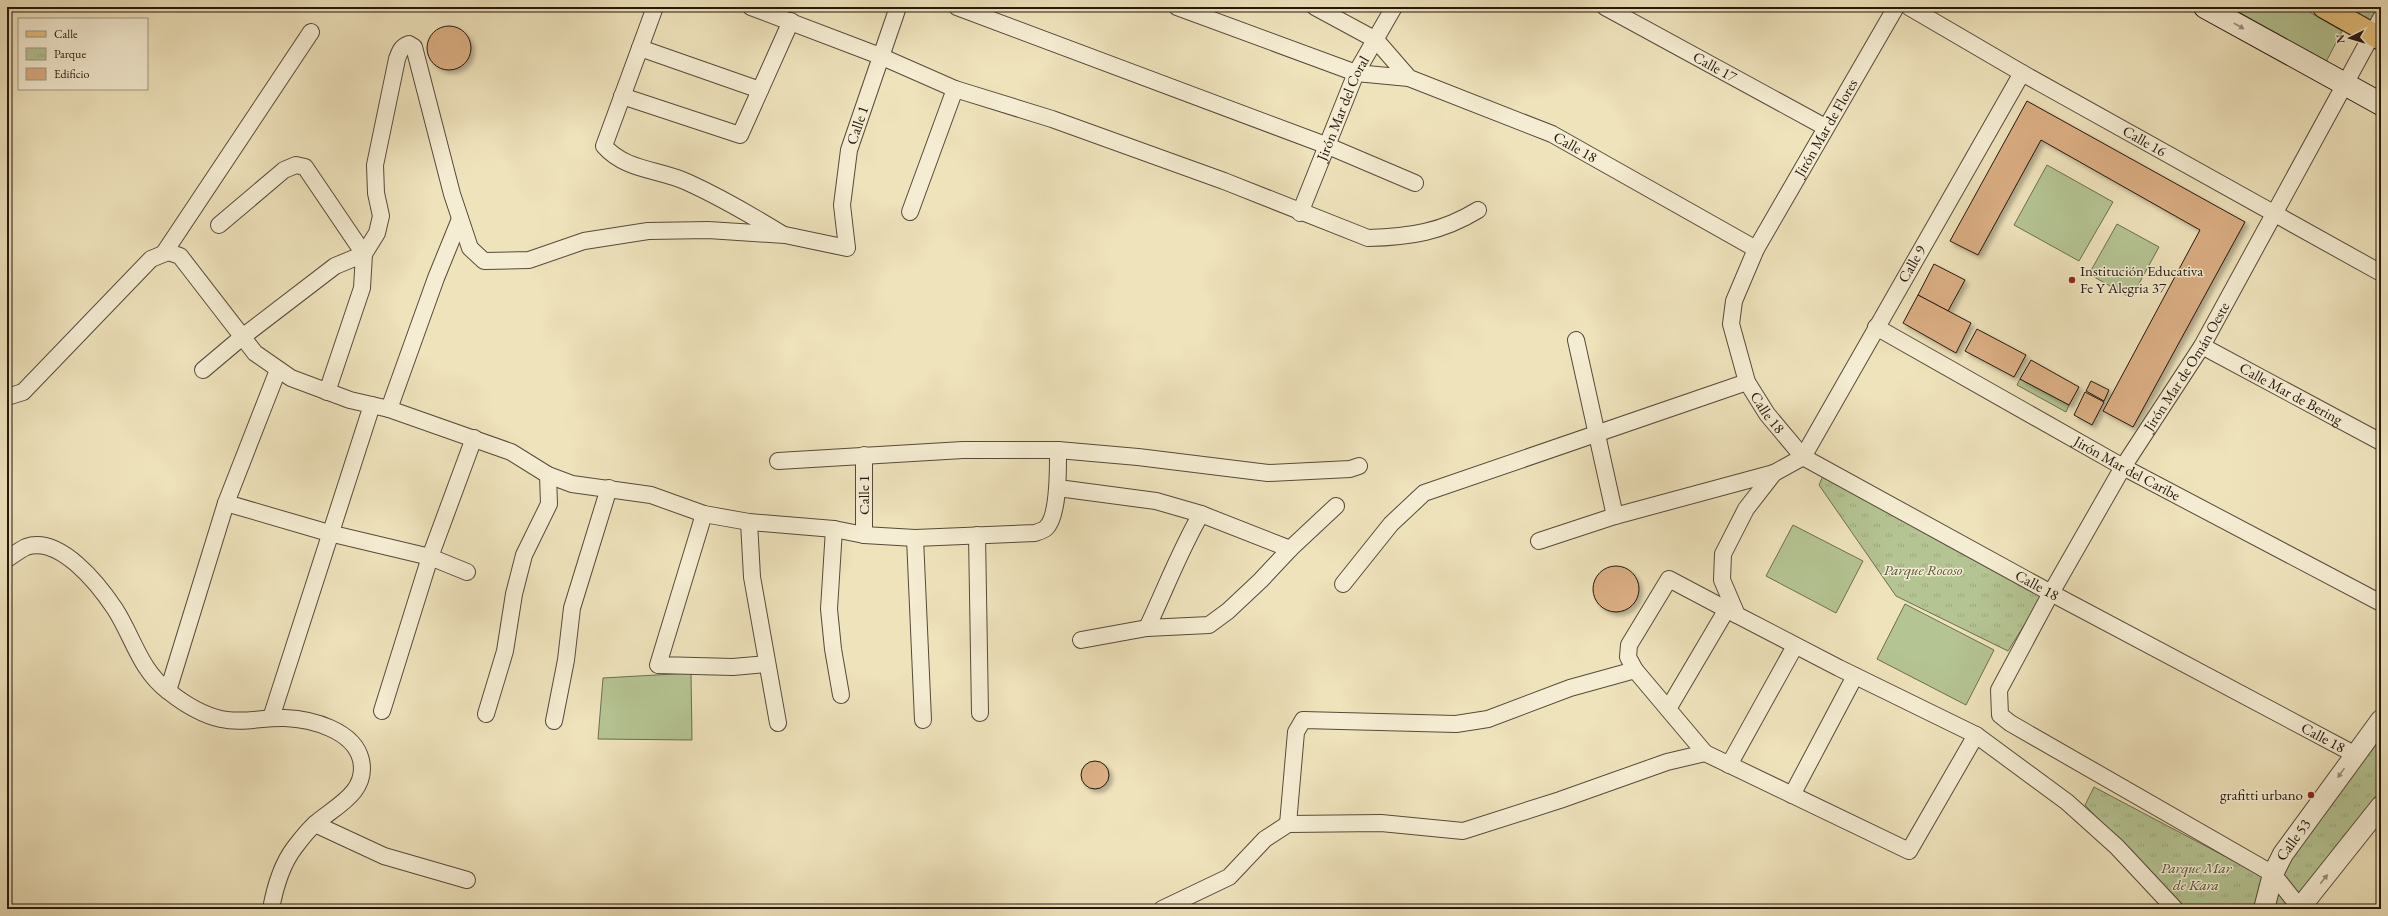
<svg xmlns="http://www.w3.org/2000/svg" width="2388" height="916" viewBox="0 0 2388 916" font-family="'EB Garamond',serif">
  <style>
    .grass { fill: #b5c493; stroke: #6c6e51 }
    .park { fill: url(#park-tufts); stroke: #6c6e51 }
    .building { fill: #dbae83; stroke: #24170f; filter: url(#shadow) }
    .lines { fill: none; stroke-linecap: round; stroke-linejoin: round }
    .minor-casing { stroke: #574a3a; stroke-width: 18 }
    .tertiary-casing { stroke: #574a3a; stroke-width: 22 }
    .secondary-casing { stroke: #24170f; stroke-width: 24 }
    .primary-casing { stroke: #24170f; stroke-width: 24 }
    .minor { stroke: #f5edd3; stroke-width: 16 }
    .tertiary { stroke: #f5edd3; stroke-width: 20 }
    .secondary { stroke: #f5edd3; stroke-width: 22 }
    .primary { stroke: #e8c27e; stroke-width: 22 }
    .oneway { fill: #978d7b }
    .poi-dot { fill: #8f2418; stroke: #f5edd3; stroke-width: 1.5 }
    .labels { text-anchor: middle; stroke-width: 3; stroke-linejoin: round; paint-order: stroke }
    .street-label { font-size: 15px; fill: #24170f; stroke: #f5edd3 }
    .poi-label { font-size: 15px; fill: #24170f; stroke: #f5edd3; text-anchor: start }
    .park-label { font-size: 15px; font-style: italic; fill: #57543d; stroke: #f5edd3 }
  </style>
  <defs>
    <pattern id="park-tufts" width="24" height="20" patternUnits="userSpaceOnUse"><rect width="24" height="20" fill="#b5c493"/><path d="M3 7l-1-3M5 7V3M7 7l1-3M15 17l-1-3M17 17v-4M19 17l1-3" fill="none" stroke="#9ca87e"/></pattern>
    <filter id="shadow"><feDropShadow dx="3.5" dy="3.5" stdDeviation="2" flood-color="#0004"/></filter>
  </defs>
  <rect width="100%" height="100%" fill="#efe3bc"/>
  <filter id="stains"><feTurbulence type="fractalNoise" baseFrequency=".005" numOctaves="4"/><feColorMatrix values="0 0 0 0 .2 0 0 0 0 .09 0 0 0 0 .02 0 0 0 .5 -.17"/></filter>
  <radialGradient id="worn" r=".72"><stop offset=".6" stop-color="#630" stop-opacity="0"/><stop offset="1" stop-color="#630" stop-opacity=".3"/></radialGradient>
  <!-- grass -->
  <g class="grass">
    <path d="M 2230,7 L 2301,7 L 2342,31 L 2326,62 Z"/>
    <path d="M 2047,165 L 2113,202 L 2079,261 L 2014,225 Z"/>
    <path d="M 2117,224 L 2159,247 L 2131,298 L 2089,274 Z"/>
    <path d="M 2020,379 L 2069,405 L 2066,412 L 2017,385 Z"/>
    <path d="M 1793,525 L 1863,561 L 1836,613 L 1766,576 Z"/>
    <path d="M 1905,604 L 1994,650 L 1966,705 L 1877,659 Z"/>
    <path d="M 691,673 L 692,740 L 598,739 L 603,678 Z"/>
    <path d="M 2277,886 L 2290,908 L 2289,909 L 2270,909 Z"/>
  </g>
  <!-- park -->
  <g class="park">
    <path d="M 2338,7 L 2381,7 L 2374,21 L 2369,21 Z"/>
    <path d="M 1823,476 L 2043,595 L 2008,651 L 1896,596 L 1819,485 Z"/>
    <path d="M 2381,729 L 2381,798 L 2299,896 L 2278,874 Z"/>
    <path d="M 2094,787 L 2266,878 L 2257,909 L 2182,909 L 2085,805 Z"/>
  </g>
  <!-- building -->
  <g class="building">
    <circle cx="449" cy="48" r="22"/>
    <path d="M 2027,101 L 2245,222 L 2133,427 L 2103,411 L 2200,230 L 2041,140 L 1978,255 L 1950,241 Z"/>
    <path d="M 1934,264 L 1965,280 L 1948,311 L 1918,295 Z"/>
    <path d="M 1918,295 L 1971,323 L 1956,353 L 1903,323 Z"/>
    <path d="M 1977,329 L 2026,355 L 2014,377 L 1965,351 Z"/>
    <path d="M 2031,360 L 2079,387 L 2069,405 L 2020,379 Z"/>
    <path d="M 2091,381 L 2109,390 L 2104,401 L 2086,391 Z"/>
    <path d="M 2085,392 L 2104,402 L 2092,425 L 2074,415 Z"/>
    <circle cx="1616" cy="589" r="23"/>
    <circle cx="1095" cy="775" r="14"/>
  </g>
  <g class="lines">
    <!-- minor casing -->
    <g class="minor-casing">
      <g id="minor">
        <path d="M 655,7 L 604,146 C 626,171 659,169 687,182 C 720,197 751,215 782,234"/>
        <path d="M 751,7 L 880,56 L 955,89 L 1052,119 L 1224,181 L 1368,238 C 1410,237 1442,232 1478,210"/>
        <path d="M 957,7 L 1328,146 L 1415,183"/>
        <path d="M 1177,7 L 1356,73 L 1409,78"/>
        <path id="s1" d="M 1315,7 L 1376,40 L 1409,78 L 1552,134 L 1756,249 L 1734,301 L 1731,324 L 1747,382 L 1767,414 L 1803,457 L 2051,593 L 2354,754"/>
        <path id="s2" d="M 1605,7 L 1825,127"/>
        <path id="s3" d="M 1909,7 L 2022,73 L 2381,273"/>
        <path d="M 640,48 L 760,90"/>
        <path d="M 2022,73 L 1803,457 L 1774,473 L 1746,509 L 1723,554 L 1722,580 L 1737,615 L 1839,668 L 1976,735 L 2067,802 L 2117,847 L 2175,909"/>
        <path d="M 622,96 L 740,135 L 791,21"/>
        <path d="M 910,212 L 955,89"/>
        <path id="s4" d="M 1300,213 L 1356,73 L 1394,7"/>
        <path id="s5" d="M 1756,249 L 1896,7"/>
        <path d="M 164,253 L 311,32"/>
        <path id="s6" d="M 1876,327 L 2123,467 L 2381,603"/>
        <path d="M 1576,340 L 1615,516"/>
        <path id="s7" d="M 2202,346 L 2381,442"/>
        <path d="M 203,370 L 241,338 L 335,266 L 364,254 L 305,167 L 296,165 L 284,170 L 219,225"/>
        <path id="s8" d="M 327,392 L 362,288 L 364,254 L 377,233 L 381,216 L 376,193 L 375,165 L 397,59 C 400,51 401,47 409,44 L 414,47 L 452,194 L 470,248 L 484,261 L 529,260 L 584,241 L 648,231 L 708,230 L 785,235 L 847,248 L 842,205 L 849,150 L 898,7"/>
        <path d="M 7,397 L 23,392 L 151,259 L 168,252 L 180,256 L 255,353 L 291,378 L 350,400 L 389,409 L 511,452 L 548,475 L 572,484 L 651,495 L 704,514 L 749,522 L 834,529 L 864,535 L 915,538 L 1035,533 C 1038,532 1044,530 1046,528 C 1059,516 1058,467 1058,450"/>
        <path d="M 389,409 L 436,278 L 460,219"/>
        <path d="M 778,461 L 963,450 L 1058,450 L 1138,457 L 1268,473 L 1350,469 L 1359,466"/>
        <path d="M 1058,488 L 1156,501 L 1201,514 L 1290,549"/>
        <path d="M 226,503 L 329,533 L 430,557 L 467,572"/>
        <path d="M 704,514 L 658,665 L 733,667 L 767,664"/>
        <path d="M 749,522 L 752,577 L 778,723"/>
        <path d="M 834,529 L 829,609 L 833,649 L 841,695"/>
        <path d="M 864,535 L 864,455"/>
        <path d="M 977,535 L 980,713"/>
        <path d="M 915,538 L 923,720"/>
        <path d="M 1539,541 L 1615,516 L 1774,473"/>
        <path d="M 7,559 C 13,555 20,550 26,547 C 60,535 99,585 115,609 C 133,637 140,670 168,691 C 183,703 203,715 221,719 C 243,724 263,717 285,718 C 311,719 354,730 361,760 C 368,792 336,806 316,823 C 308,830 301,839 295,847 C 281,865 275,887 271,909"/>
        <path d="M 1343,584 L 1391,524 L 1424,493 L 1747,382"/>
        <path d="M 1147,628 C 1165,590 1180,550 1201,514"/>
        <path d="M 1081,640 L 1147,628 L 1209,625 L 1228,611 L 1261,580 L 1290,549 L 1336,506"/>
        <path d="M 168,691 L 226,503 L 278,370"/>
        <path d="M 1668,709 L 1727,609"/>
        <path d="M 382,711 L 430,557 L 474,438"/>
        <path d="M 486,714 L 505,651 L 514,594 L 524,555 L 549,504 L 548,475"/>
        <path d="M 271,718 L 372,405"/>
        <path d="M 554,721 L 566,660 L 572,608 L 609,488"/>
        <path d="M 1705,753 L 1909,851 L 1976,735"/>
        <path d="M 1729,765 L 1795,646"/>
        <path d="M 1792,795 L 1855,676"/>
        <path d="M 315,824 L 384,856 L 467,880"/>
        <path d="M 1288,824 L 1296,732 L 1303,720 L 1456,724 L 1488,719 L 1570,688 L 1635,670"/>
        <path d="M 1162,909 L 1229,877 L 1265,839 L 1288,824 L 1381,823 L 1463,831 L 1560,800 L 1667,762 L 1705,753 L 1635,670 L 1628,657 L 1629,645 L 1669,579 L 1737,615"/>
        <path id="s9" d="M 2301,909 L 2273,874 L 2010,723 L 2000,715 L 1999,690 L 2051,593 L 2123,467 L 2202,346 L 2381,18"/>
      </g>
    </g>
    <!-- tertiary casing -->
    <g class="tertiary-casing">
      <g id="tertiary">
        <path id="s10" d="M 2264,909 L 2273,874 L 2283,854 L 2381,720"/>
        <path d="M 2299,909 L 2381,806"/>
      </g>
    </g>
    <!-- secondary casing -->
    <g class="secondary-casing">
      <path id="secondary" d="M 2205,7 L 2381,104"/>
    </g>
    <!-- primary casing -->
    <g class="primary-casing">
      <path id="primary" d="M 2324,7 L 2381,39"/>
    </g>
    <!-- minor -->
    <use href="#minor" class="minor"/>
    <!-- tertiary -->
    <use href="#tertiary" class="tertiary"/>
    <!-- secondary -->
    <use href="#secondary" class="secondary"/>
    <!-- primary -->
    <use href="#primary" class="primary"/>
  </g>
  <!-- one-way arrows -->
  <defs><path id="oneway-solid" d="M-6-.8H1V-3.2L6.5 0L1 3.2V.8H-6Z"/></defs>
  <g class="oneway">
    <use href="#oneway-solid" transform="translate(2239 26) rotate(29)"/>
    <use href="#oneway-solid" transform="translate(2341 773) rotate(125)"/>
    <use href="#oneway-solid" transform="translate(2324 879) rotate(-52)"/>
  </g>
  <!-- markers -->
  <g class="poi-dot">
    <circle cx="2072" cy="280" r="4"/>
    <circle cx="2311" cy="795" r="4"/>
  </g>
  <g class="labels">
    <!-- street labels -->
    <g class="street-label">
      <text dy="5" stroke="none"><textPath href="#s2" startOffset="125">Calle 17</textPath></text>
      <text dy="5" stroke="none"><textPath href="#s4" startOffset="113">Jirón Mar del Coral</textPath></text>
      <text dy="5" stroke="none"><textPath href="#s8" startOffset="1093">Calle 1</textPath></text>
      <text dy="5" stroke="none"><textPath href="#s5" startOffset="140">Jirón Mar de Flores</textPath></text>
      <text dy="5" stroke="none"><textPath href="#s3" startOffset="271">Calle 16</textPath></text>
      <text dy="5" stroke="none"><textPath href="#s1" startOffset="300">Calle 18</textPath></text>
      <text transform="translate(1912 264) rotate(-60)" y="5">Calle 9</text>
      <text dy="5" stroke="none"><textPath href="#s9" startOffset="760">Jirón Mar de Omán Oeste</textPath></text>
      <text dy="5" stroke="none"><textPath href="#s7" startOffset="101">Calle Mar de Bering</textPath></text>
      <text dy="5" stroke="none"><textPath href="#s1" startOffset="684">Calle 18</textPath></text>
      <text dy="5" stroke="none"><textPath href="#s6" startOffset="288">Jirón Mar del Caribe</textPath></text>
      <text transform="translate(864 495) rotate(-90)" y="5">Calle 1</text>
      <text dy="5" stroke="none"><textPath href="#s1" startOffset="1008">Calle 18</textPath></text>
      <text dy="5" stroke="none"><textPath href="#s1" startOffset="1332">Calle 18</textPath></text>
      <text dy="5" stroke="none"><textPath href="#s10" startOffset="76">Calle 53</textPath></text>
    </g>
    <!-- poi labels -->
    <g class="poi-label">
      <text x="2080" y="276">Institución Educativa<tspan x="2080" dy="17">Fe Y Alegria 37</tspan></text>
      <text x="2303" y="800" text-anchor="end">grafitti urbano</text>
    </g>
    <!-- park labels -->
    <g class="park-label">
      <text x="1923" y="575">Parque Rocoso</text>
      <text x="2196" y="873">Parque Mar<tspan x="2196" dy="17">de Kara</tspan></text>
    </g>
  </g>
  <!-- margin -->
  <rect width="2388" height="916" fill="none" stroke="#efe3bc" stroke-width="24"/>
  <rect x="8" y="8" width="2372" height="900" fill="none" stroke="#24170f" stroke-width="2"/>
  <rect x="12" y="12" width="2364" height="892" fill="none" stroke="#24170f"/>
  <!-- legend -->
  <rect x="18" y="18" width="130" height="72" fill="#f5edd3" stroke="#a19785"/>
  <rect x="26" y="31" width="20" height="6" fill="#e8c27e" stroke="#a19785"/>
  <text x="54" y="38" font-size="12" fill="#24170f">Calle</text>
  <rect x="26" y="48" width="20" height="12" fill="url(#park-tufts)" stroke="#a19785"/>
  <text x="54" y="58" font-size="12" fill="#24170f">Parque</text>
  <rect x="26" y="68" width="20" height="12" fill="#dbae83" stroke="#a19785"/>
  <text x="54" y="78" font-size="12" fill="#24170f">Edificio</text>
  <!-- north arrow -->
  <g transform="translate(2350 38) rotate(265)" stroke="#f5edd3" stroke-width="3" paint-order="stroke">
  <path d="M0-3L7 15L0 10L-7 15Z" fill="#24170f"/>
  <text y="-6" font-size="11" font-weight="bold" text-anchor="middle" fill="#24170f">N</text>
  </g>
  <rect width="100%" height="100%" filter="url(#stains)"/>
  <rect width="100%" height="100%" fill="url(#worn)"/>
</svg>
